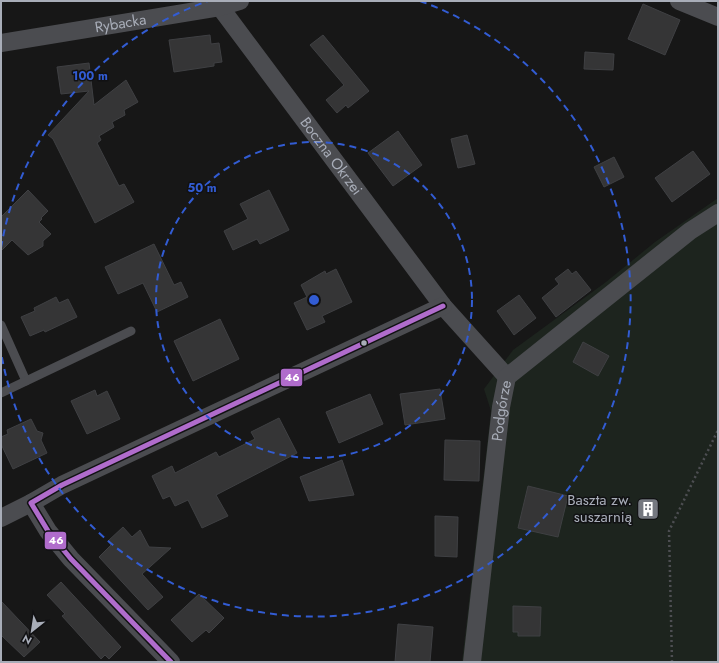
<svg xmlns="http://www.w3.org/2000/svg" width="719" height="663" viewBox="0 0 719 663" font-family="Jost,sans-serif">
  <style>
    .green { fill: #1d241e }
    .building { fill: #353536; stroke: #3f4043 }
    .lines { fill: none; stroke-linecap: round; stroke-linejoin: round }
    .path { stroke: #4d4e52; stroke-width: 2.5; stroke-dasharray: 2 3; stroke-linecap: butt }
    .lane { stroke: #4b4c50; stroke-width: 9 }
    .street { stroke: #4b4c50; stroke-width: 18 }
    .bus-1-casing { stroke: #111113; stroke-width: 8 }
    .bus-1 { stroke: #b06ccc; stroke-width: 5 }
    .ring { fill: none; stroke: #325cd3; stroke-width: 2; stroke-dasharray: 7 5 }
    .bus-dot { fill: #a8adb8; stroke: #111113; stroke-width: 1.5 }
    .labels { text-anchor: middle; stroke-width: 3; stroke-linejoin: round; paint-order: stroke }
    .street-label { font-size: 15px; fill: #a8adb8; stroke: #111113 }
    .poi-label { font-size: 15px; fill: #a8adb8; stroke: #111113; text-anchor: end }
    .centre { fill: #325cd3; stroke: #111113; stroke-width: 2 }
    .ring-label { font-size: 12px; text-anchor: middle; font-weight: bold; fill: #325cd3; stroke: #111113; stroke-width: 3; stroke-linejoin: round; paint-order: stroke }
    .line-badge { stroke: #111113; stroke-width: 1.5 }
    .badge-label { font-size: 11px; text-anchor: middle; font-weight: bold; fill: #fff }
  </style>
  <rect width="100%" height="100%" fill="#171717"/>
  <!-- green -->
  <path class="green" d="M 718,198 L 718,662 L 462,662 L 491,411 L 484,389 L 513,350 L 606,282 L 655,242 Z"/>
  <!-- building -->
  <g class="building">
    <path d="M 643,4 L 680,20 L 665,55 L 628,39 Z"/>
    <path d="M 210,35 L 211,44 L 219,43 L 222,62 L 214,63 L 214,66 L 174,72 L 169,40 Z"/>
    <path d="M 323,35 L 369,91 L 348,108 L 346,105 L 337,113 L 326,100 L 344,85 L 310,45 Z"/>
    <path d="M 585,52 L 614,54 L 613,70 L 584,69 Z"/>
    <path d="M 89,63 L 94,105 L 126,80 L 138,102 L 124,110 L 125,115 L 112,122 L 114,127 L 99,136 L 101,140 L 97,143 L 119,186 L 124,184 L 134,202 L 95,223 L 53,139 L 48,135 L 89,91 L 61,94 L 57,67 Z"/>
    <path d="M 398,131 L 422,165 L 393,186 L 368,153 Z"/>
    <path d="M 467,135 L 475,164 L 458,168 L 451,139 Z"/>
    <path d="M 693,151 L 710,174 L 672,202 L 655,178 Z"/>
    <path d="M 614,157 L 624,177 L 604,187 L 594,167 Z"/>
    <path d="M 28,190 L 48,211 L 41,218 L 42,219 L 39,222 L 51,234 L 43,241 L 43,246 L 28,255 L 12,240 L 1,251 L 1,217 Z"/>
    <path d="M 269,190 L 289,230 L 260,244 L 257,239 L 233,250 L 224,231 L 248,219 L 240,204 Z"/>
    <path d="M 154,244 L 174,285 L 181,282 L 188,297 L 157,312 L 143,283 L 118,294 L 105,267 Z"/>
    <path d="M 336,269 L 352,302 L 322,316 L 325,322 L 307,330 L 294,303 L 307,297 L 301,285 L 325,271 L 326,274 Z"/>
    <path d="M 568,269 L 572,274 L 576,271 L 591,290 L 556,317 L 542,298 L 559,284 L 555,279 Z"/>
    <path d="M 519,295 L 536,318 L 514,335 L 497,311 Z"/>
    <path d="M 56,297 L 59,303 L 68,299 L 77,317 L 45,332 L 44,330 L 30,336 L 21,317 L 35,311 L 34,308 Z"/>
    <path d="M 220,319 L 239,359 L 193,381 L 174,341 Z"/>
    <path d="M 583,342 L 609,356 L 598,376 L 573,362 Z"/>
    <path d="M 440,389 L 445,419 L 405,425 L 400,394 Z"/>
    <path d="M 95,390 L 97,396 L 107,391 L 120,419 L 87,434 L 71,401 Z"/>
    <path d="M 370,394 L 383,424 L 339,443 L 326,412 Z"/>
    <path d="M 279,418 L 297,453 L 216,495 L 228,516 L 202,528 L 188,500 L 175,506 L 170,496 L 163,499 L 152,476 L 172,466 L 175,473 L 216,452 L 219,457 L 255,439 L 251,432 Z"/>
    <path d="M 31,419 L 37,431 L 43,433 L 41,440 L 47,453 L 13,469 L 1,444 L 1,437 L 8,434 L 7,430 Z"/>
    <path d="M 445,440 L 480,441 L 479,481 L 444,480 Z"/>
    <path d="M 342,460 L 354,495 L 309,501 L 300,477 Z"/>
    <path d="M 528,486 L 568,496 L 558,537 L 518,528 Z"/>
    <circle cx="648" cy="509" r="10"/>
    <path d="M 435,516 L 458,517 L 457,557 L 435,556 Z"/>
    <path d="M 123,527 L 132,537 L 140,530 L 149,547 L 171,548 L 142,574 L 163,597 L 148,610 L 99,557 L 111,545 L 108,541 Z"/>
    <path d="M 61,582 L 121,647 L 109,659 L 105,655 L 101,659 L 62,616 L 65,614 L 47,595 Z"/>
    <path d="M 199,594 L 224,618 L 209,633 L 206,630 L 192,642 L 171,620 Z"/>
    <path d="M 1,601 L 40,642 L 24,657 L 1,635 Z"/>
    <path d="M 513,606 L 541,607 L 540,636 L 518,636 L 518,632 L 513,632 Z"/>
    <path d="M 398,624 L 433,627 L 430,662 L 395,662 Z"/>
  </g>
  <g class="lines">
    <!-- path -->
    <path class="path" d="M 672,662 L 669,531 L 718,430"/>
    <!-- lane -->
    <g class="lane">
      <path d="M 1,325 L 26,381"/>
      <path d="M 1,393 L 131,331"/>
    </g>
    <!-- street -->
    <g class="street">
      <path d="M 679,1 L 718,17"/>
      <path id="s1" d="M 220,7 L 443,306 L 507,377"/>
      <path id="s2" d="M 1,43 L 220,7 L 240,1"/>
      <path d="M 1,518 L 31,503"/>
      <path d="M 171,662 L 71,559 L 48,531 L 31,503 L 62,485 L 443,306"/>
      <path id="s3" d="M 472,662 L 501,407 L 507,377 L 690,231 L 718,213"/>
    </g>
    <!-- bus-1 casing -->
    <g class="bus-1-casing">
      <path id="bus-1" d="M 171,662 L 71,559 L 48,531 L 31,503 L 62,485 L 443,306"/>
    </g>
    <!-- bus-1 -->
    <use href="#bus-1" class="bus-1"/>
  </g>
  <!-- distance rings -->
  <g class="ring">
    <circle cx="314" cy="300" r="158"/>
    <path d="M1 248A317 317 0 0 1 208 1M420 1A317 317 0 1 1 1 352"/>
  </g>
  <!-- icons -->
  <defs>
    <g id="building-square" transform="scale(1.15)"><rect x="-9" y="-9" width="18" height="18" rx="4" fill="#757880" stroke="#111113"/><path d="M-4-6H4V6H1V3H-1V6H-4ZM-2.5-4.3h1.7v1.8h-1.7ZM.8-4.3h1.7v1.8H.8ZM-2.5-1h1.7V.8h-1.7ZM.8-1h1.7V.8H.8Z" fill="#fff"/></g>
  </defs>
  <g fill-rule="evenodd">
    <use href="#building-square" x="648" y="509"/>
  </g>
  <!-- markers -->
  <circle class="bus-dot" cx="364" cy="343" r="3.5"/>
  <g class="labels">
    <!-- street labels -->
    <g class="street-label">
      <text dy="5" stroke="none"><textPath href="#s2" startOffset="121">Rybacka</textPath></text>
      <text dy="5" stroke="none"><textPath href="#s1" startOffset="186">Boczna Okrzei</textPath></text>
      <text dy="5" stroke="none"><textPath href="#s3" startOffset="253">Podgórze</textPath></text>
    </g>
    <!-- poi labels -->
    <g class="poi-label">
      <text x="632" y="505">Baszta zw.<tspan x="632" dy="17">suszarnią</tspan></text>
    </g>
  </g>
  <circle cx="314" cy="300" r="6" class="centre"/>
  <g class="ring-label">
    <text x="90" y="80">100 m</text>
    <text x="202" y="192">50 m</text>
  </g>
  <g class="line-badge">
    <rect x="280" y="368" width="23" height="19" rx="4" fill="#b06ccc"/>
    <rect x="44" y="531" width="23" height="19" rx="4" fill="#b06ccc"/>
  </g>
  <g class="badge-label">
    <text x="292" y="381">46</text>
    <text x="56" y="544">46</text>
  </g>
  <!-- border -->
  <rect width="719" height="663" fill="none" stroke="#a8adb8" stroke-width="4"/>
  <!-- north arrow -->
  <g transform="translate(32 631) rotate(210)" stroke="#111113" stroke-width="3" paint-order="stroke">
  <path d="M0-3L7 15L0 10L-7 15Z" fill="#a8adb8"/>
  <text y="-6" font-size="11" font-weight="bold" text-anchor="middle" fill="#a8adb8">N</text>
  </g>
</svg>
